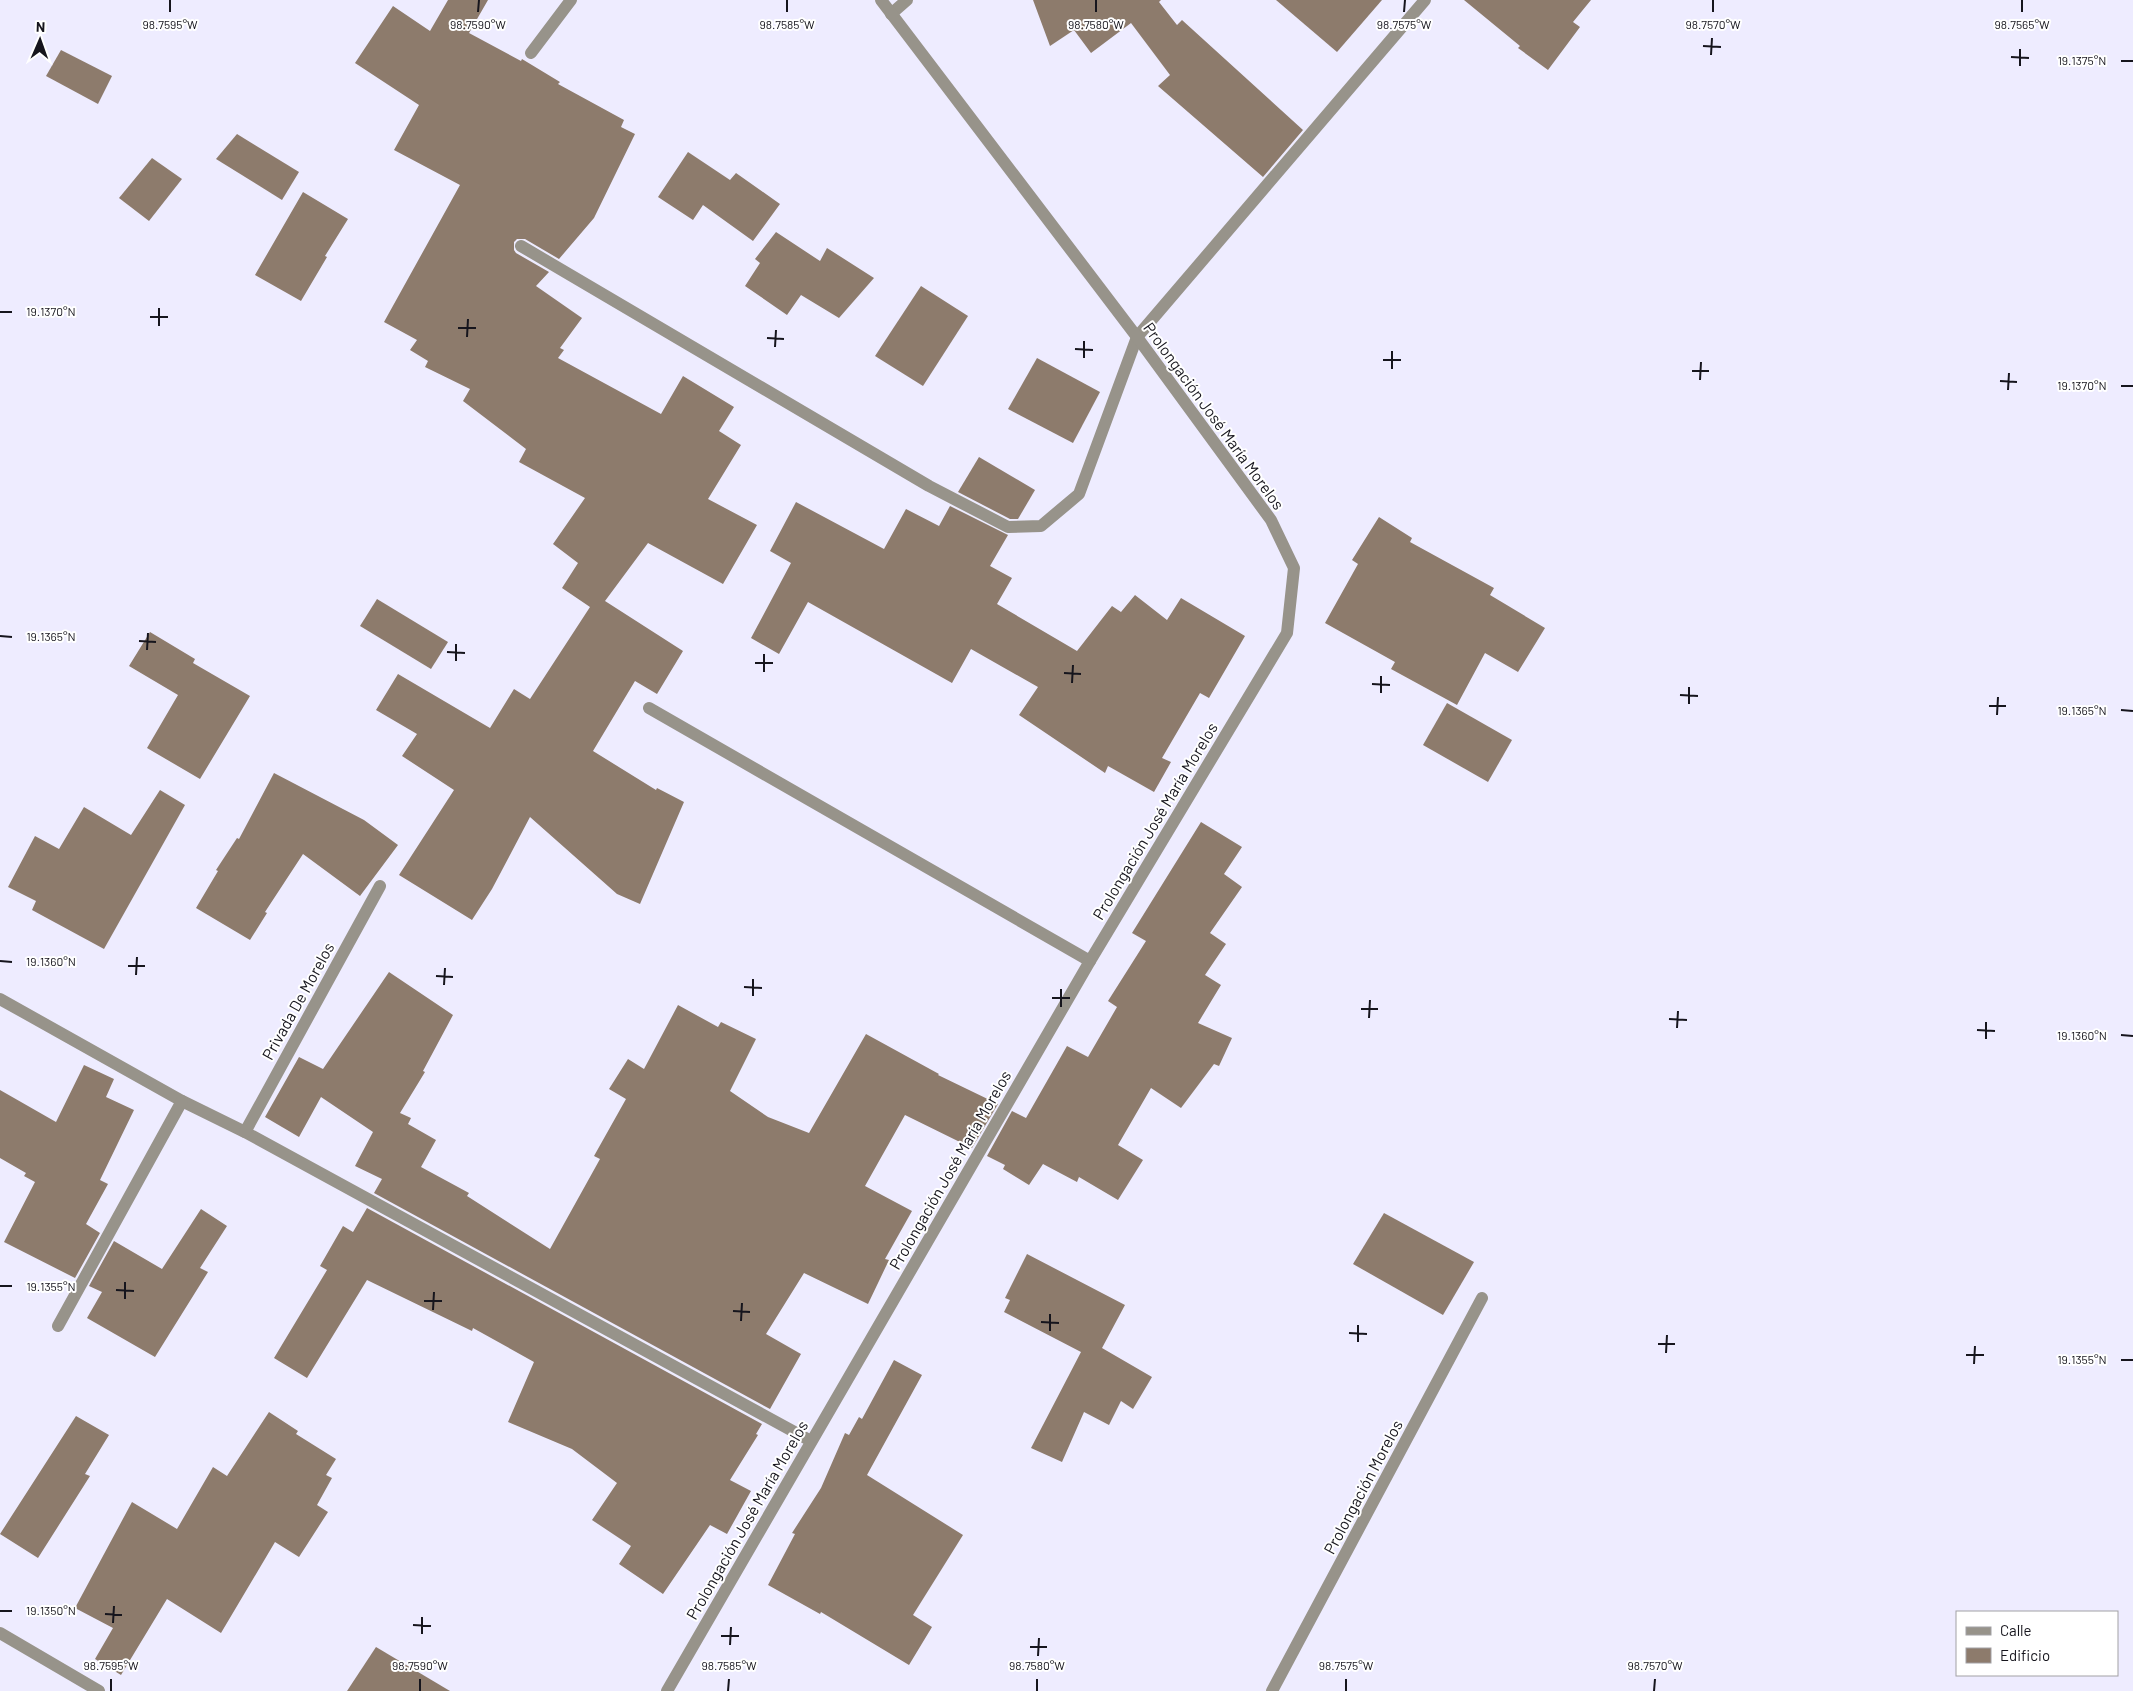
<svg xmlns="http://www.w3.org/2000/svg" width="2133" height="1691" viewBox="0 0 2133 1691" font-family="Barlow,sans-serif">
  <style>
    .building { fill: #8d7b6c }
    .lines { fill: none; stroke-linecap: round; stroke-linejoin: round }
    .minor { stroke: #97938a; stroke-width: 12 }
    .ticks { fill: none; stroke: #16151d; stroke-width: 2 }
    .labels { text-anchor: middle; stroke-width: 4; stroke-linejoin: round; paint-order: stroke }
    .street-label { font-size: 16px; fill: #16151d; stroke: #fff }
    .ticks-label { font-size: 12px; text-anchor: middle; fill: #16151d; stroke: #fff; stroke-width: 4; stroke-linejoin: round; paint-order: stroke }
  </style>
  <rect width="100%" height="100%" fill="#eeecff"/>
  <!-- building -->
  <g class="building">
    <path d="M 448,0 L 488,0 L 469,33 L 521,61 L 522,59 L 560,82 L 558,84 L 624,120 L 621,127 L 635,134 L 594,218 L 559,259 L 525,239 L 517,239 L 514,242 L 514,250 L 516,253 L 549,272 L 536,286 L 582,318 L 560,348 L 564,350 L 558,358 L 661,414 L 683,376 L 734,407 L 719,431 L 741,445 L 708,499 L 757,525 L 723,584 L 648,543 L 605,601 L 683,651 L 657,694 L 635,681 L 593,751 L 656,790 L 657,788 L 684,802 L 640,904 L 617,894 L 530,817 L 492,889 L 472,920 L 399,875 L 454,790 L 402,756 L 417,734 L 376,710 L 398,674 L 490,728 L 514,689 L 530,699 L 590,607 L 562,588 L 578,563 L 553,544 L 585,498 L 519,462 L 526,449 L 463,401 L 470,389 L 425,367 L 428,361 L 410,350 L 417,340 L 384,322 L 460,185 L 394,150 L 419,105 L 355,63 L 393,6 L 430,31 Z"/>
    <path d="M 1033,0 L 1161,0 L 1159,2 L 1177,25 L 1182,20 L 1303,130 L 1263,177 L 1158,86 L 1170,75 L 1131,23 L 1091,53 L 1074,30 L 1050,46 Z"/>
    <path d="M 1276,0 L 1382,0 L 1337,52 Z"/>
    <path d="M 1464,0 L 1591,0 L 1573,22 L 1580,27 L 1548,70 L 1518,48 L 1520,46 Z"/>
    <path d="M 61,50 L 112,76 L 98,104 L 46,76 Z"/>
    <path d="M 237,134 L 299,172 L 282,200 L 216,159 Z"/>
    <path d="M 688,152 L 730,180 L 736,173 L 780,204 L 753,241 L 703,205 L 693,220 L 658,197 Z"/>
    <path d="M 152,158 L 182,179 L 149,221 L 119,198 Z"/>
    <path d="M 303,192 L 348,219 L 325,256 L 327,257 L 301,301 L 255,275 Z"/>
    <path d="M 776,232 L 820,261 L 827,248 L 874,278 L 839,318 L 801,295 L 787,315 L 745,286 L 760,263 L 755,259 Z"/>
    <path d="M 921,286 L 968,316 L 923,386 L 875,356 Z"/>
    <path d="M 1037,358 L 1100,392 L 1073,443 L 1008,409 Z"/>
    <path d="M 979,457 L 1035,490 L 1018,519 L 1010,519 L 958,492 Z"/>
    <path d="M 796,502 L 884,549 L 906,509 L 939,526 L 950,506 L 1008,535 L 990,566 L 1012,578 L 997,604 L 1077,651 L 1112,606 L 1121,612 L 1135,595 L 1167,620 L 1181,598 L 1245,636 L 1209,698 L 1200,693 L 1162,758 L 1171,762 L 1154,792 L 1108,766 L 1105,773 L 1019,715 L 1038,687 L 971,649 L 952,683 L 808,602 L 779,654 L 751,638 L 791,563 L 770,551 Z"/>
    <path d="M 1379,517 L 1412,538 L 1410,542 L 1494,588 L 1490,595 L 1545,628 L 1518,672 L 1485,653 L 1457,705 L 1391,669 L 1395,662 L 1325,623 L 1358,564 L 1352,560 Z"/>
    <path d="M 377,599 L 448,642 L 431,669 L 360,626 Z"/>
    <path d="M 150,632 L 195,659 L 193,663 L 250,696 L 200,779 L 147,748 L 178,695 L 129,666 Z"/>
    <path d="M 1447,703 L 1512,740 L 1488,782 L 1423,745 Z"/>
    <path d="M 274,773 L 364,820 L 398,845 L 360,896 L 303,854 L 265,912 L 267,913 L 250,940 L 196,908 L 218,871 L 216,870 L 237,838 L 239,839 Z"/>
    <path d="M 160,790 L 185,805 L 104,949 L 32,910 L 36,901 L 8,887 L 35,836 L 59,849 L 84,807 L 131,835 Z"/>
    <path d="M 1201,822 L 1242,847 L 1224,874 L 1242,887 L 1210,933 L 1226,944 L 1205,975 L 1221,985 L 1198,1023 L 1232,1038 L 1219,1066 L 1214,1064 L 1181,1108 L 1151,1088 L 1118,1145 L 1143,1160 L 1118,1200 L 1079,1177 L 1077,1182 L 1043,1164 L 1029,1185 L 1003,1169 L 1005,1165 L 987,1156 L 1012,1111 L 1026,1118 L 1067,1046 L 1088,1057 L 1117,1007 L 1108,1001 L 1146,941 L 1132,933 Z"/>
    <path d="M 389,972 L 453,1015 L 423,1071 L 425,1072 L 400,1113 L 411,1118 L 408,1124 L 436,1140 L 421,1167 L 469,1193 L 467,1196 L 550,1249 L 600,1159 L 594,1156 L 626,1099 L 609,1089 L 628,1059 L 644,1069 L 678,1005 L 718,1027 L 721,1022 L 756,1039 L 730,1091 L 768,1117 L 809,1133 L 866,1034 L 939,1074 L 938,1075 L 998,1104 L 972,1148 L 905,1115 L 865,1186 L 912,1211 L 885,1259 L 889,1260 L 868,1304 L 804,1273 L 766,1334 L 801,1354 L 770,1409 L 374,1193 L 382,1179 L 355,1166 L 373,1132 L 321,1097 L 299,1137 L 265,1117 L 299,1057 L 323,1069 Z"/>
    <path d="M 84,1065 L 114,1079 L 106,1097 L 134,1110 L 100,1180 L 108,1184 L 86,1224 L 100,1233 L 75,1278 L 4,1242 L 35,1182 L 24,1176 L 26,1173 L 0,1158 L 0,1090 L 56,1122 Z"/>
    <path d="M 367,1208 L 762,1424 L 756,1434 L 758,1435 L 730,1480 L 751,1491 L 727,1534 L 710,1525 L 663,1594 L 619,1564 L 631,1546 L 592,1520 L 617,1483 L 572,1449 L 508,1422 L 534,1362 L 473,1328 L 472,1331 L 367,1280 L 307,1378 L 274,1358 L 327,1270 L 320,1266 L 343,1226 L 353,1232 Z"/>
    <path d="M 201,1209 L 227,1226 L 200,1268 L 208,1272 L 155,1357 L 87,1318 L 102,1292 L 89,1286 L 114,1241 L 162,1269 Z"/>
    <path d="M 1384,1213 L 1474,1262 L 1443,1315 L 1353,1264 Z"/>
    <path d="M 1027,1254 L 1125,1305 L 1102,1348 L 1152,1377 L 1133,1409 L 1121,1401 L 1109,1425 L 1084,1412 L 1062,1462 L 1031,1448 L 1081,1352 L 1004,1312 L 1010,1300 L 1005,1298 Z"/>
    <path d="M 894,1360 L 922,1375 L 867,1475 L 963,1535 L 913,1615 L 932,1627 L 909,1665 L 821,1612 L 820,1614 L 768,1585 L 795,1534 L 792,1533 L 821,1488 L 845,1433 L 849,1435 L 859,1417 L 862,1419 Z"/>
    <path d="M 269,1412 L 298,1431 L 296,1434 L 336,1459 L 326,1475 L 332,1478 L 317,1505 L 328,1512 L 299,1557 L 275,1542 L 221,1633 L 167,1599 L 121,1675 L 95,1659 L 113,1628 L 75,1608 L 132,1502 L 177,1529 L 213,1467 L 227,1476 Z"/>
    <path d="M 76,1416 L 109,1435 L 85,1474 L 90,1476 L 38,1558 L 0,1534 Z"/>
    <path d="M 376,1647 L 450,1691 L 347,1691 Z"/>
  </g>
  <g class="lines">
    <!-- minor -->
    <g class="minor">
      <path d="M 891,14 L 907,0"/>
      <path d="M 531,53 L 571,0"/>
      <path d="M 521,246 L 929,486 L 1008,527 L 1041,526 L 1079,494 L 1137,337 L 1425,0"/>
      <path d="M 649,708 L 1090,961"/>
      <path d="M 0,999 L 182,1101 L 245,1132 L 811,1441"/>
      <path d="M 245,1132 L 380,886"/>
      <path d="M 58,1326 L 182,1101"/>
      <path d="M 0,1633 L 99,1691"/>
      <path d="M 667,1691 L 1090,961 L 1287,633 L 1294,568 L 1271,520 L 1137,337 L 881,0"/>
      <path d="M 1272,1691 L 1482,1298"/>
    </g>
  </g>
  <!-- ticks -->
  <path class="ticks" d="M 170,12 L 170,0M 478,12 L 479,0M 787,12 L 787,0M 1096,12 L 1096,0M 1404,12 L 1405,0M 1713,12 L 1713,0M 2022,12 L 2022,0M 1703,46 L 1721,47M 1711,55 L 1712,38M 2011,57 L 2029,58M 2121,61 L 2133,61M 2020,66 L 2020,49M 0,312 L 12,312M 150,317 L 168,317M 159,326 L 159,308M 458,328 L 476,328M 467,337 L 468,319M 767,338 L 784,339M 775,347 L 776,330M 1075,349 L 1093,350M 1084,358 L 1084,341M 1383,360 L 1401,360M 1392,369 L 1392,351M 1692,371 L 1709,371M 1700,380 L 1701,362M 2000,381 L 2017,382M 2121,386 L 2133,386M 2008,390 L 2009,373M 0,636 L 12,637M 139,641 L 156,642M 147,650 L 148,633M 447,652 L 465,653M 456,661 L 456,644M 755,663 L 773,663M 764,672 L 764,654M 1064,673 L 1081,674M 1072,683 L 1073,665M 1372,684 L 1390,685M 1381,693 L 1381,676M 1680,695 L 1698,696M 1689,704 L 1689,687M 1989,706 L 2006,706M 2121,710 L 2133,711M 1997,715 L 1998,697M 0,961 L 12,962M 128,966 L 145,966M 136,975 L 137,957M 436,976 L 453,977M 444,985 L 445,968M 744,987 L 762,988M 753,996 L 753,979M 1052,998 L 1070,998M 1061,1007 L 1061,989M 1361,1009 L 1378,1009M 1369,1018 L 1370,1000M 1669,1019 L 1687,1020M 1677,1028 L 1678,1011M 1977,1030 L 1995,1031M 2121,1035 L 2133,1036M 1986,1039 L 1986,1022M 0,1286 L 12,1286M 116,1290 L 134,1291M 125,1299 L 125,1282M 424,1301 L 442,1301M 433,1310 L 434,1292M 733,1311 L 750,1312M 741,1321 L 742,1303M 1041,1322 L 1059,1323M 1050,1331 L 1050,1314M 1349,1333 L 1367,1334M 1358,1342 L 1358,1325M 1658,1344 L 1675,1344M 1666,1353 L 1667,1335M 1966,1355 L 1984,1355M 2121,1360 L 2133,1360M 1974,1364 L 1975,1346M 0,1611 L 12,1611M 105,1614 L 122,1615M 113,1623 L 114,1606M 413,1625 L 431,1626M 422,1634 L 422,1617M 721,1636 L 739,1636M 730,1645 L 731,1627M 1030,1647 L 1047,1647M 1038,1656 L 1039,1638M 111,1691 L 111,1679M 420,1691 L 420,1679M 728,1691 L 729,1679M 1037,1691 L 1037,1679M 1346,1691 L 1346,1679M 1654,1691 L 1655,1679"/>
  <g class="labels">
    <!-- street labels -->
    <g class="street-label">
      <text transform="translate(1214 416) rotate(54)" y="6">Prolongación José María Morelos</text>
      <text transform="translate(1155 821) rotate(-59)" y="6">Prolongación José María Morelos</text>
      <text transform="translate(298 1001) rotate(-61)" y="6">Privada De Morelos</text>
      <text transform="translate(950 1170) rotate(-60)" y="6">Prolongación José María Morelos</text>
      <text transform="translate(1363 1487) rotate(-62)" y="6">Prolongación Morelos</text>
      <text transform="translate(747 1520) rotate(-60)" y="6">Prolongación José María Morelos</text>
    </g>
  </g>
  <g class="ticks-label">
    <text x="170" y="29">98.7595°W</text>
    <text x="478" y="29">98.7590°W</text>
    <text x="787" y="29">98.7585°W</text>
    <text x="1096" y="29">98.7580°W</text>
    <text x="1404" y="29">98.7575°W</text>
    <text x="1713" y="29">98.7570°W</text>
    <text x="2022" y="29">98.7565°W</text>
    <text x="2082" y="65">19.1375°N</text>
    <text x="51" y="316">19.1370°N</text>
    <text x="2082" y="390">19.1370°N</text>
    <text x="51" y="641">19.1365°N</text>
    <text x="2082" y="715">19.1365°N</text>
    <text x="51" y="966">19.1360°N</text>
    <text x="2082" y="1040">19.1360°N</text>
    <text x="51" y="1291">19.1355°N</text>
    <text x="2082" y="1364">19.1355°N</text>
    <text x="51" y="1615">19.1350°N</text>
    <text x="111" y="1670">98.7595°W</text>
    <text x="420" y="1670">98.7590°W</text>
    <text x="729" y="1670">98.7585°W</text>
    <text x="1037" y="1670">98.7580°W</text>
    <text x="1346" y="1670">98.7575°W</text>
    <text x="1655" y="1670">98.7570°W</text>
  </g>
  <!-- legend -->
  <rect x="1956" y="1611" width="162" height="65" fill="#ffffff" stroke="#a2a1a5"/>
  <rect x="1966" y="1627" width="25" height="8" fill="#97938a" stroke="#a2a1a5"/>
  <text x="2000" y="1636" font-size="15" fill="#16151d">Calle</text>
  <rect x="1966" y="1648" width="25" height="15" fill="#8d7b6c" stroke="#a2a1a5"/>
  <text x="2000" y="1661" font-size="15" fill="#16151d">Edificio</text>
  <!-- north arrow -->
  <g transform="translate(40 40) rotate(2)" stroke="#ffffff" stroke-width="4" paint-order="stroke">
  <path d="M0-4L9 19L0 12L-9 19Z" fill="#16151d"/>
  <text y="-8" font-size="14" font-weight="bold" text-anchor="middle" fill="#16151d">N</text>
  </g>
</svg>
